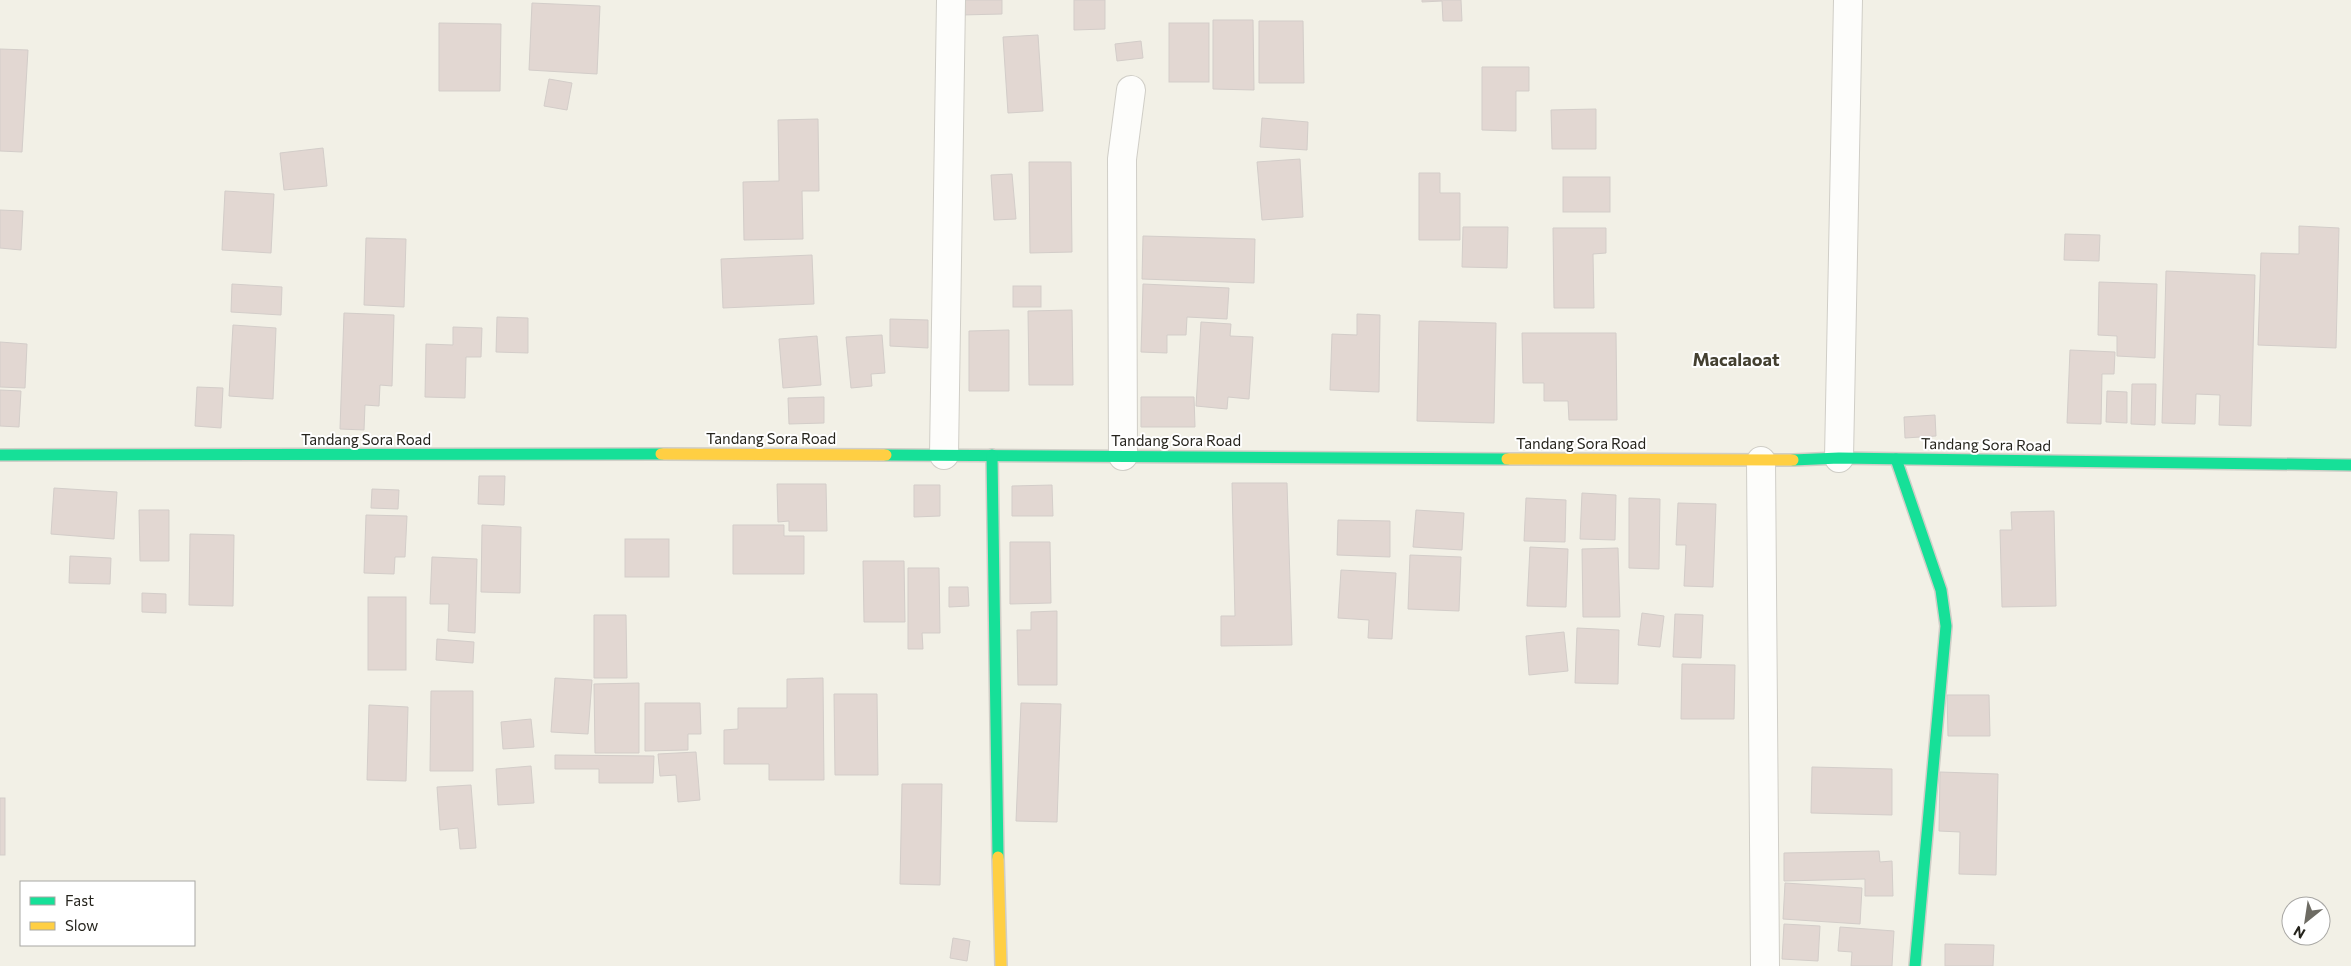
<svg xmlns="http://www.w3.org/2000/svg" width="2351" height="966" viewBox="0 0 2351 966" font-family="Commissioner,sans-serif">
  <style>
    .building { fill: #e2d7d2; stroke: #d3cdc9 }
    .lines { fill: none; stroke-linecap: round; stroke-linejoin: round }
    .street-casing { stroke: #d0cec7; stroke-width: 30 }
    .fast-casing { stroke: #d0cec7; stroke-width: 14 }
    .slow-casing { stroke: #d0cec7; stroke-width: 14 }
    .street { stroke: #fdfdfb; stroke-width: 28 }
    .fast { stroke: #16e098; stroke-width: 11 }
    .slow { stroke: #ffcf43; stroke-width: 11 }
    .labels { text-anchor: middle; stroke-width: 4; stroke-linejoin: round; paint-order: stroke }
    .street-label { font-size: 15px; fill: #25231c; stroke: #fff }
    .quarter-label { font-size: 18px; font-weight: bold; fill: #444030; stroke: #fff }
  </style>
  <rect width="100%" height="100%" fill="#f2f0e6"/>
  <!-- building -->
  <g class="building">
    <path d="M 961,0 L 1002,0 L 1002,14 L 961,15 Z"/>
    <path d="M 1074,0 L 1105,0 L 1105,29 L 1074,30 Z"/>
    <path d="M 1422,0 L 1461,0 L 1462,21 L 1443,21 L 1442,1 L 1422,2 Z"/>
    <path d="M 532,3 L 600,6 L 597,74 L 529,70 Z"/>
    <path d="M 1213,20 L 1253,20 L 1254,90 L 1213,89 Z"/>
    <path d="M 1259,21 L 1303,21 L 1304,83 L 1259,83 Z"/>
    <path d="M 439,23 L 501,24 L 500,91 L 439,91 Z"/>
    <rect x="1169" y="23" width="40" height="59"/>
    <path d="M 1038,35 L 1043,111 L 1008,113 L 1003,37 Z"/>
    <path d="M 1141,41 L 1143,58 L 1117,61 L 1115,44 Z"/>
    <path d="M 0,49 L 28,50 L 22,152 L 0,151 Z"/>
    <path d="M 1482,67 L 1529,67 L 1529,91 L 1516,91 L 1516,131 L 1482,130 Z"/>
    <path d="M 549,79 L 572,83 L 567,110 L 544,106 Z"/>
    <path d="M 1596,109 L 1596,149 L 1552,149 L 1551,110 Z"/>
    <path d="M 1262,118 L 1308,122 L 1307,150 L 1260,147 Z"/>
    <path d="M 818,119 L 819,191 L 802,191 L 803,239 L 744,240 L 743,182 L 779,181 L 778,120 Z"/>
    <path d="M 323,148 L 327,186 L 284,190 L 280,153 Z"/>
    <path d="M 1300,159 L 1303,217 L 1262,220 L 1257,162 Z"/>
    <path d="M 1029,162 L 1071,162 L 1072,252 L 1030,253 Z"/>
    <path d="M 1419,173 L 1440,173 L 1440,193 L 1460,193 L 1460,240 L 1419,240 Z"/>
    <path d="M 1012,174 L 1016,219 L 994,220 L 991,175 Z"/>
    <rect x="1563" y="177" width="47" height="35"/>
    <path d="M 225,191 L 274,194 L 271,253 L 222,250 Z"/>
    <path d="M 0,210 L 23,211 L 21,250 L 0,248 Z"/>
    <path d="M 2299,226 L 2339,228 L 2336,348 L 2258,345 L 2261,253 L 2299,254 Z"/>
    <path d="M 1463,227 L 1508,227 L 1507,268 L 1462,267 Z"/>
    <path d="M 1553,228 L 1606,228 L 1606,253 L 1593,254 L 1594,308 L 1554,308 Z"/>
    <path d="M 2065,234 L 2100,235 L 2099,261 L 2064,260 Z"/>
    <path d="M 1143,236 L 1255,239 L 1254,283 L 1142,279 Z"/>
    <path d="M 366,238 L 406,239 L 404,307 L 364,305 Z"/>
    <path d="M 812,255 L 814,304 L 723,308 L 721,259 Z"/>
    <path d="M 2166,271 L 2255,275 L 2251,426 L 2219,425 L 2220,395 L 2196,394 L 2195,424 L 2162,423 Z"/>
    <path d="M 2099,282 L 2157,284 L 2155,358 L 2117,356 L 2117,336 L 2098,335 Z"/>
    <path d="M 232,284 L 282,287 L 281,315 L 231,312 Z"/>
    <path d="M 1143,284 L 1229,288 L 1227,319 L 1187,317 L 1186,335 L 1167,335 L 1167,353 L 1141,352 Z"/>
    <rect x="1013" y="286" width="28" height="21"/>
    <path d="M 1072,310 L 1073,385 L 1029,385 L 1028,311 Z"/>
    <path d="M 344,313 L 394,315 L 392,386 L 380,385 L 379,406 L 365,405 L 364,430 L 340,429 Z"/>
    <path d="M 1357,314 L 1380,315 L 1379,392 L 1330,390 L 1332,334 L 1357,335 Z"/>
    <path d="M 497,317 L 528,318 L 528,353 L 496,352 Z"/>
    <path d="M 890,319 L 928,320 L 928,348 L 890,346 Z"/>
    <path d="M 1419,321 L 1496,323 L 1494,423 L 1417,421 Z"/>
    <path d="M 1201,322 L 1231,324 L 1230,336 L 1253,337 L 1249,399 L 1228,397 L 1227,409 L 1196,406 Z"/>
    <path d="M 233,325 L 276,328 L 273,399 L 229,396 Z"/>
    <path d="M 453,327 L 482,328 L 481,357 L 466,357 L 465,398 L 425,397 L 426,344 L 453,345 Z"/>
    <path d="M 1009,330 L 1009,391 L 969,391 L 969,331 Z"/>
    <path d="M 1522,333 L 1616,333 L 1617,420 L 1569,420 L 1568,401 L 1544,401 L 1544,383 L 1523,383 Z"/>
    <path d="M 882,335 L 885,373 L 871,374 L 872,386 L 851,388 L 846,337 Z"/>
    <path d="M 817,336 L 821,385 L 783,388 L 779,339 Z"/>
    <path d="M 0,342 L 27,344 L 25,388 L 0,387 Z"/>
    <path d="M 2070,350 L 2115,352 L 2114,374 L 2102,374 L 2101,424 L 2067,423 Z"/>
    <path d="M 2132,384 L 2156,384 L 2155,425 L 2131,424 Z"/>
    <path d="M 197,387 L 223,388 L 221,428 L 195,426 Z"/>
    <path d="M 0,390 L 21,391 L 19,427 L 0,426 Z"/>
    <path d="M 2107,391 L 2127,392 L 2127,423 L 2106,422 Z"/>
    <path d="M 824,397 L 824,423 L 789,424 L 788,398 Z"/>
    <path d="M 1141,397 L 1194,397 L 1195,427 L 1141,427 Z"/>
    <path d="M 1935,415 L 1936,436 L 1905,438 L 1904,417 Z"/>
    <path d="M 479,476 L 505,476 L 504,505 L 478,504 Z"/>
    <path d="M 1232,483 L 1287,483 L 1292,645 L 1221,646 L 1221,616 L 1235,616 Z"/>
    <path d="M 777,484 L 826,484 L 827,531 L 789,531 L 789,521 L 778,522 Z"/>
    <path d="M 914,485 L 940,485 L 940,516 L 914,517 Z"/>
    <path d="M 1052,485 L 1053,516 L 1012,516 L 1012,486 Z"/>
    <path d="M 54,488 L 117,492 L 114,539 L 51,534 Z"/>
    <path d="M 372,489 L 399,490 L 398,509 L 371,508 Z"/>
    <path d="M 1582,493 L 1616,495 L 1615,540 L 1580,539 Z"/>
    <path d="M 1526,498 L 1566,500 L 1565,542 L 1524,541 Z"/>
    <path d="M 1629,498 L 1660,499 L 1659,569 L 1629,568 Z"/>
    <path d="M 1678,503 L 1716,504 L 1713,587 L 1684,586 L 1686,545 L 1676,545 Z"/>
    <path d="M 139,510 L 169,510 L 169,561 L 140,561 Z"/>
    <path d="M 1416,510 L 1464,513 L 1462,550 L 1413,547 Z"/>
    <path d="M 2054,511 L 2056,606 L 2002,607 L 2000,530 L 2012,530 L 2011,512 Z"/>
    <path d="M 366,515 L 407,516 L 405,557 L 395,557 L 394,574 L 364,573 Z"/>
    <path d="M 1338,520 L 1390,521 L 1390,557 L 1337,555 Z"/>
    <path d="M 482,525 L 521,527 L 520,593 L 481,592 Z"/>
    <path d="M 733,525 L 784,525 L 784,536 L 804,536 L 804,574 L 733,574 Z"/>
    <path d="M 190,534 L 234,535 L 233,606 L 189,605 Z"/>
    <rect x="625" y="539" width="44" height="38"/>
    <path d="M 1010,542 L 1050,542 L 1051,603 L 1010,604 Z"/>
    <path d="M 1530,547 L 1568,549 L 1566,607 L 1527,606 Z"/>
    <path d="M 1618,548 L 1620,617 L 1583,617 L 1582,549 Z"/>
    <path d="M 1410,555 L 1461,557 L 1459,611 L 1408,609 Z"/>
    <path d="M 70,556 L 111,558 L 110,584 L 69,583 Z"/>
    <path d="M 432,557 L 477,559 L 475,633 L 448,631 L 449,604 L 430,604 Z"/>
    <path d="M 863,561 L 904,561 L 905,622 L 864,622 Z"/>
    <path d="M 908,568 L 939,568 L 940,633 L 922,633 L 923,649 L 908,649 Z"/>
    <path d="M 1341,570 L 1396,573 L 1392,639 L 1368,638 L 1369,620 L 1338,618 Z"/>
    <path d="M 949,587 L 968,587 L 969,606 L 949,607 Z"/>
    <path d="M 142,593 L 166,594 L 166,613 L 142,612 Z"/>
    <rect x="368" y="597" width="38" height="73"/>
    <path d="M 1057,611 L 1057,685 L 1018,685 L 1017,630 L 1031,630 L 1031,612 Z"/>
    <path d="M 1642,613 L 1664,616 L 1660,647 L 1638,645 Z"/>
    <path d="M 1675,614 L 1703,615 L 1701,658 L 1673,657 Z"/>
    <path d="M 594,615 L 626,615 L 627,678 L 594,678 Z"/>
    <path d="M 1577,628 L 1619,630 L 1618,684 L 1575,683 Z"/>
    <path d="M 1564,632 L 1568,671 L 1529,675 L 1526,636 Z"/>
    <path d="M 437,639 L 474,642 L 473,663 L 436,660 Z"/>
    <path d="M 1682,664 L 1735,665 L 1734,719 L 1681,719 Z"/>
    <path d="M 555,678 L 592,680 L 588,734 L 551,732 Z"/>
    <path d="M 823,678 L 824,780 L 769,780 L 769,764 L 724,764 L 724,730 L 738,729 L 738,708 L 787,708 L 787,679 Z"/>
    <path d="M 639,683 L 639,753 L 595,753 L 594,684 Z"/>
    <path d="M 431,691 L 473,691 L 473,771 L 430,771 Z"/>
    <path d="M 834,694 L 877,694 L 878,775 L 835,775 Z"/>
    <path d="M 1947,695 L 1989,695 L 1990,736 L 1948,736 Z"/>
    <path d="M 645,703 L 700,703 L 701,734 L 688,734 L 688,750 L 645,751 Z"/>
    <path d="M 1021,703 L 1061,704 L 1057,822 L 1016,821 Z"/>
    <path d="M 369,705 L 408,707 L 406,781 L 367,780 Z"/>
    <path d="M 531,719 L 534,747 L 503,749 L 501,722 Z"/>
    <path d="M 696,752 L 700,800 L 678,802 L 676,775 L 660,776 L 658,754 Z"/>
    <path d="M 555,755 L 654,756 L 653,783 L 599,783 L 599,769 L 555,769 Z"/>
    <path d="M 531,766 L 534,803 L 498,805 L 496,769 Z"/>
    <path d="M 1812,767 L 1892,769 L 1892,815 L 1811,813 Z"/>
    <path d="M 1940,772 L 1998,774 L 1996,875 L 1959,874 L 1960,832 L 1939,831 Z"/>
    <path d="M 902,784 L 942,784 L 940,885 L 900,884 Z"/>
    <path d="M 471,785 L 476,848 L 460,849 L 458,828 L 440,830 L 437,787 Z"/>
    <rect x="0" y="798" width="5" height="57"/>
    <path d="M 1879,851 L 1880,862 L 1892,861 L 1893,896 L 1865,896 L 1865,879 L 1784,881 L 1784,853 Z"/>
    <path d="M 1785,883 L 1862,888 L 1860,924 L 1783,919 Z"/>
    <path d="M 1784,924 L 1820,926 L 1818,961 L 1782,959 Z"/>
    <path d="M 1840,927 L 1894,931 L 1892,966 L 1851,966 L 1852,952 L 1838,951 Z"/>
    <path d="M 953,938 L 970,941 L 967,961 L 950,958 Z"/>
    <path d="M 1945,944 L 1994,945 L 1993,966 L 1945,966 Z"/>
  </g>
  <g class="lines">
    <!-- street casing -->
    <g class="street-casing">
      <g id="street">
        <path d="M 944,455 L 951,0"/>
        <path d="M 1123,456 L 1122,159 L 1131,90"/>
        <path d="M 1839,458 L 1848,0"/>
        <path d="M 1761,461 L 1765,966"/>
      </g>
    </g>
    <!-- fast casing -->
    <g class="fast-casing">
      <g id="fast">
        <path d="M 0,455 L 661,454"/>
        <path d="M 886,455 L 1507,459"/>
        <path d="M 992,455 L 998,857"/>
        <path d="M 1896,459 L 1941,590 L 1946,626 L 1915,966"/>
        <path d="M 1793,460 L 1839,458 L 2351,465"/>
      </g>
    </g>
    <!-- slow casing -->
    <g class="slow-casing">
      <g id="slow">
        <path d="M 661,454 L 886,455"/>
        <path d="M 1507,459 L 1793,460"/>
        <path d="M 998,857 L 1001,966"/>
      </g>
    </g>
    <!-- street -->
    <use href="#street" class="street"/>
    <!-- fast -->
    <use href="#fast" class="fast"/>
    <!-- slow -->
    <use href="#slow" class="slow"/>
  </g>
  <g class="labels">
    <!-- street labels -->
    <g class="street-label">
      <text x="771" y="444">Tandang Sora Road</text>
      <text x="366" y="445">Tandang Sora Road</text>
      <text x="1176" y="446">Tandang Sora Road</text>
      <text x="1581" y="449">Tandang Sora Road</text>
      <text transform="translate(1986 445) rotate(1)" y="5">Tandang Sora Road</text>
    </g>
    <!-- quarter labels -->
    <g class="quarter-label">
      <text x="1736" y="366">Macalaoat</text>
    </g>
  </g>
  <!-- legend -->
  <rect x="20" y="881" width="175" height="65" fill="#ffffff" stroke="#a8a7a4"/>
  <rect x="30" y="897" width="25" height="8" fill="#16e098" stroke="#a8a7a4"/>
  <text x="65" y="906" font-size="15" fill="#25231c">Fast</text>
  <rect x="30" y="922" width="25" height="8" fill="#ffcf43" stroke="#a8a7a4"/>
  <text x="65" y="931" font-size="15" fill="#25231c">Slow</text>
  <!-- north arrow -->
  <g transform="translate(2306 921) rotate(210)"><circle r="24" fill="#ffffff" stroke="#a8a7a4"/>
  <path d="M0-4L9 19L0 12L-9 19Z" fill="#6d6b63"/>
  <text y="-8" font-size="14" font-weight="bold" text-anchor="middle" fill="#25231c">N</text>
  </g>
</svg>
